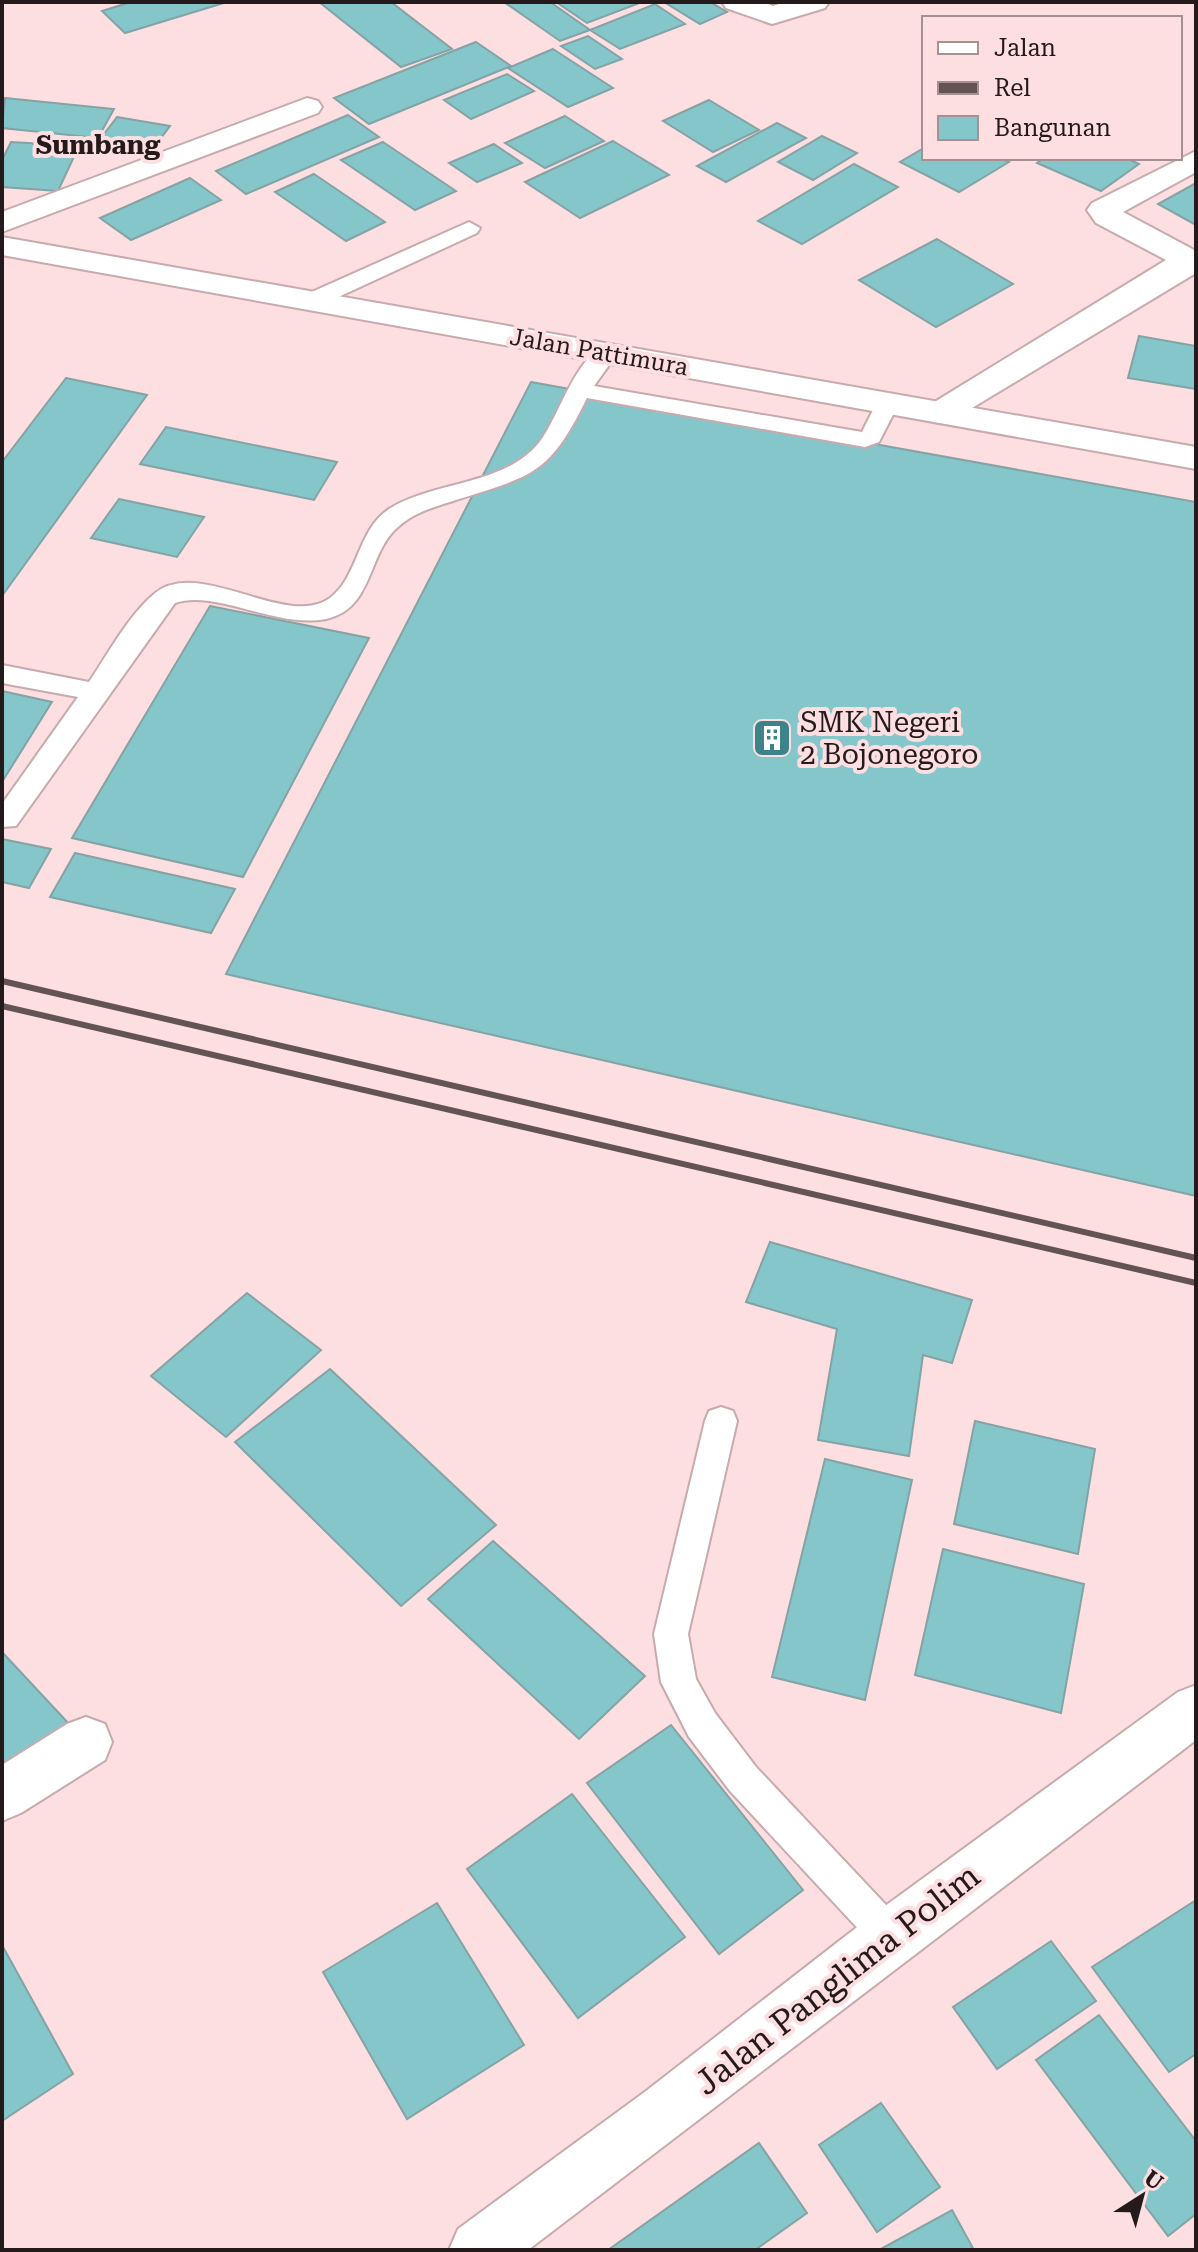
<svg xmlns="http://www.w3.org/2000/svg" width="1198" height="2252" viewBox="0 0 1198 2252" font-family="'Roboto Serif',serif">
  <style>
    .building { fill: #85c6ca; stroke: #84a3a5; stroke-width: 2 }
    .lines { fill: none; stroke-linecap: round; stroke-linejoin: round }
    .service-casing { stroke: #c7aaad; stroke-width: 4 }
    .minor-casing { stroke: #c7aaad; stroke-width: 4 }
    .tertiary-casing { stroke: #c7aaad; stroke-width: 4 }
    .secondary-casing { stroke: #c7aaad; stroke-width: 4 }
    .service { fill: #fff; fill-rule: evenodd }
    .minor { fill: #fff; fill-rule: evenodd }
    .tertiary { fill: #fff; fill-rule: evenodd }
    .secondary { fill: #fff; fill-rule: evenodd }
    .rail { stroke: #635355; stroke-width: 6 }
    .labels { text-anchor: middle; stroke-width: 8; stroke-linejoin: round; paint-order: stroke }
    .far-street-label { font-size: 24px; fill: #241a1b; stroke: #fddee1 }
    .far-quarter-label { font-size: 26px; font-weight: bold; fill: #241a1b; stroke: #fddee1 }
    .poi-label { font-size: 28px; fill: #241a1b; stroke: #fddee1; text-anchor: start }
    .near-street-label { font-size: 34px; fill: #241a1b; stroke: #fddee1 }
  </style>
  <rect width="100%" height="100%" fill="#fddee1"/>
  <!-- building -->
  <g class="building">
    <path d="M 131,2 L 227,2 L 125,33 L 102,11 Z"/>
    <path d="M 319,2 L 391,2 L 452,49 L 401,67 Z"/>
    <path d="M 504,2 L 550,2 L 590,30 L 560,41 Z"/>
    <path d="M 556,2 L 642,2 L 587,23 Z"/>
    <path d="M 664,2 L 710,2 L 727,12 L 700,24 Z"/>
    <path d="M 655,4 L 685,24 L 620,49 L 590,30 Z"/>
    <path d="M 588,36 L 622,59 L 595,69 L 561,46 Z"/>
    <path d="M 476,42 L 511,66 L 369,124 L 334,98 Z"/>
    <path d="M 553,49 L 613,88 L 568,107 L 508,68 Z"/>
    <path d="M 507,74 L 534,91 L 471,119 L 444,100 Z"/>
    <path d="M 5,98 L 114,109 L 98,138 L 2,128 Z"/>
    <path d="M 709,100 L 759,130 L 713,152 L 663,121 Z"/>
    <path d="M 348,115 L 379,137 L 246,194 L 216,171 Z"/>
    <path d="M 565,116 L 604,141 L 545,168 L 505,143 Z"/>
    <path d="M 117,117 L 170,126 L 147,157 L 94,147 Z"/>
    <path d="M 777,123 L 806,138 L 726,182 L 697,166 Z"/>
    <path d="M 822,136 L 857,153 L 813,180 L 778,162 Z"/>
    <path d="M 613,141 L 669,175 L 580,218 L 525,182 Z"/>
    <path d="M 11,142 L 79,146 L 58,191 L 2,187 L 2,160 Z"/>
    <path d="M 383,142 L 456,191 L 415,210 L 341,160 Z"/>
    <path d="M 494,144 L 522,163 L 477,182 L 449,163 Z"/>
    <path d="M 924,148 L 924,158 L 1000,158 L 1009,162 L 959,192 L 900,162 Z"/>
    <path d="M 1044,158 L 1126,158 L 1139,164 L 1101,191 L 1037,163 Z"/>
    <path d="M 854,164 L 898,187 L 802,244 L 758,221 Z"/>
    <path d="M 314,174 L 385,222 L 346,241 L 275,192 Z"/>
    <path d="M 190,178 L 221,200 L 131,240 L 100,218 Z"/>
    <path d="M 1196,183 L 1196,225 L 1158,204 Z"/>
    <path d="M 937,239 L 1013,284 L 936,327 L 859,280 Z"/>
    <path d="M 1139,336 L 1196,346 L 1196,389 L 1128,378 Z"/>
    <path d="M 66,378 L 147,395 L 2,596 L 2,462 Z"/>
    <path d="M 531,382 L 1196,502 L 1196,1196 L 226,974 Z"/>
    <path d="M 166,427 L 337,462 L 314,500 L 140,464 Z"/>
    <path d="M 119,499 L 204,517 L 177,557 L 91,538 Z"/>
    <path d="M 210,606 L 369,638 L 243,877 L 72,838 Z"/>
    <path d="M 2,691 L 52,702 L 2,782 Z"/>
    <path d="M 2,839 L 51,849 L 29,888 L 2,882 Z"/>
    <path d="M 75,853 L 235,889 L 211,933 L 50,897 Z"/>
    <path d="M 770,1242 L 972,1300 L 952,1363 L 923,1355 L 909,1456 L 818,1440 L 837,1329 L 746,1302 Z"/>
    <path d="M 247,1293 L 321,1350 L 226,1437 L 151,1376 Z"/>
    <path d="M 330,1369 L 496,1525 L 401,1606 L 235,1442 Z"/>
    <path d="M 975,1421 L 1095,1449 L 1078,1554 L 954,1524 Z"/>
    <path d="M 825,1459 L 912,1480 L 865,1700 L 772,1677 Z"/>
    <path d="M 493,1541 L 645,1676 L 579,1739 L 428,1599 Z"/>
    <path d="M 943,1549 L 1084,1584 L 1061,1713 L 915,1675 Z"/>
    <path d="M 2,1652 L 70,1725 L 2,1782 Z"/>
    <path d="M 671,1725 L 803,1890 L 719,1954 L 587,1783 Z"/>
    <path d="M 572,1794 L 685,1937 L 578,2018 L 467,1869 Z"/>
    <path d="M 1196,1900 L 1196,2054 L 1169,2072 L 1092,1967 Z"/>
    <path d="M 437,1903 L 524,2045 L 407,2119 L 323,1972 Z"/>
    <path d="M 1051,1941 L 1096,2001 L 997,2069 L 953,2007 Z"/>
    <path d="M 2,1945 L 73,2074 L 2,2121 Z"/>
    <path d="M 1099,2015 L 1196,2141 L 1196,2214 L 1168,2236 L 1036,2060 Z"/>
    <path d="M 881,2103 L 940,2187 L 877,2232 L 819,2145 Z"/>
    <path d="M 759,2143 L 807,2213 L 755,2250 L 608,2250 Z"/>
    <path d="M 952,2210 L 974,2250 L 879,2250 Z"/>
  </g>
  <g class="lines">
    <!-- service casing -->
    <g class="service-casing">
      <g id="service">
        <path d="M 469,222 L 480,228 L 477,233 L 321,305 L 313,307 L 302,300 L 305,295 Z"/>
        <path d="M 606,347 L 617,354 L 594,386 L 862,432 L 879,398 L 895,398 L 899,403 L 879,442 L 865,447 L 587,398 C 548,477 533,475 453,501 C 434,507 413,513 398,527 C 367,553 374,609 326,619 C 277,629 215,589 175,603 L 16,826 L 2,827 L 2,804 L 78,697 L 2,683 L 2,665 L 89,682 C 108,654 128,616 154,594 C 199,556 286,630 330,598 C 359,576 357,530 389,509 C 434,481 502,486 538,444 C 558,421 575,355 606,347 Z"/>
        <path d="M 721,1407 L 733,1411 L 737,1421 L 688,1634 L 696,1679 L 715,1713 L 756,1767 L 903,1923 L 909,1936 L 903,1949 L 890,1955 L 877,1949 L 730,1791 L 689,1737 L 661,1682 L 654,1634 L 705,1421 L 709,1411 Z"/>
      </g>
    </g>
    <!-- minor casing -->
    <g class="minor-casing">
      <g id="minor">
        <path d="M 722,2 L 763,2 L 773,6 L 785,2 L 829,2 L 825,8 L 772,24 L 726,8 Z"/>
        <path d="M 307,98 L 318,101 L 322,107 L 318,113 L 2,232 L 2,212 Z"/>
        <path d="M 1196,151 L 1196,172 L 1123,212 L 1196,251 L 1196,273 L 952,420 L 940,423 L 928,420 L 923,413 L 928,406 L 1166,260 L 1096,223 L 1087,210 L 1092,203 Z"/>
        <path d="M 86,1717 L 105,1724 L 112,1742 L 105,1760 L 21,1813 L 2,1821 L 2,1765 L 67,1724 Z"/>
      </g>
    </g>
    <!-- tertiary casing -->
    <g class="tertiary-casing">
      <path id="tertiary" d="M 2,237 L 1196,447 L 1196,469 L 2,255 Z"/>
    </g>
    <!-- secondary casing -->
    <g class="secondary-casing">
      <path id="secondary" d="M 1196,1685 L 1196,1740 L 528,2250 L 449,2250 L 458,2229 L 646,2091 L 870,1917 L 1178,1692 Z"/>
    </g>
    <!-- service -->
    <use href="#service" class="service"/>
    <!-- minor -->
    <use href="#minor" class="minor"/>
    <!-- tertiary -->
    <use href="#tertiary" class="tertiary"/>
    <!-- secondary -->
    <use href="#secondary" class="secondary"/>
    <!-- rail -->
    <g class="rail">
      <path d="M 2,981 L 1196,1258"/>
      <path d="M 2,1006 L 1196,1283"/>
    </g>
  </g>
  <!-- icons -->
  <defs>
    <g id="building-square" transform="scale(2)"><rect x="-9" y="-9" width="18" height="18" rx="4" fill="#3c8489" stroke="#fddee1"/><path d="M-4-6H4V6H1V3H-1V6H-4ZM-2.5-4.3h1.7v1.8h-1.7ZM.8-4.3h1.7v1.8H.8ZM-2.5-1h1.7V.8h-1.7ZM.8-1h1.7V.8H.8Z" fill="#fff"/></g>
  </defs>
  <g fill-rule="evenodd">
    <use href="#building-square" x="772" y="738"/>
  </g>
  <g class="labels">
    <!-- far-street labels -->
    <g class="far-street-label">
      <text transform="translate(599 352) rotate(10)" y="8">Jalan Pattimura</text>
    </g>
    <!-- far-quarter labels -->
    <g class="far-quarter-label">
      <text x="98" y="154">Sumbang</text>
    </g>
    <!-- poi labels -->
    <g class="poi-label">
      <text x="800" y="732">SMK Negeri<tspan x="800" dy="32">2 Bojonegoro</tspan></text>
    </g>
    <!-- near-street labels -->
    <g class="near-street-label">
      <text transform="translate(837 1979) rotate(-38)" y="12">Jalan Panglima Polim</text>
    </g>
  </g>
  <!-- border -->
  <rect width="1198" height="2252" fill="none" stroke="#241a1b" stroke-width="8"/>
  <!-- legend -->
  <rect x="922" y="16" width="260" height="144" fill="#fddee1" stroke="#a69092" stroke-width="2"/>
  <rect x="938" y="42" width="40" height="12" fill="#ffffff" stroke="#a69092" stroke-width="2"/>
  <text x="994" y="56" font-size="24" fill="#241a1b">Jalan</text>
  <rect x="938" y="82" width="40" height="12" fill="#635355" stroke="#a69092" stroke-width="2"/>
  <text x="994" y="96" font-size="24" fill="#241a1b">Rel</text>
  <rect x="938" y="116" width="40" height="24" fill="#85c6ca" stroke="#a69092" stroke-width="2"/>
  <text x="994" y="136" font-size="24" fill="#241a1b">Bangunan</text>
  <!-- north arrow -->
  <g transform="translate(1142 2196) rotate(36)" stroke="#fddee1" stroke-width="6" paint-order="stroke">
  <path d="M0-6L14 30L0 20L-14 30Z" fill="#241a1b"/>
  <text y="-12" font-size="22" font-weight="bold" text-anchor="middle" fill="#241a1b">U</text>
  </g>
</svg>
